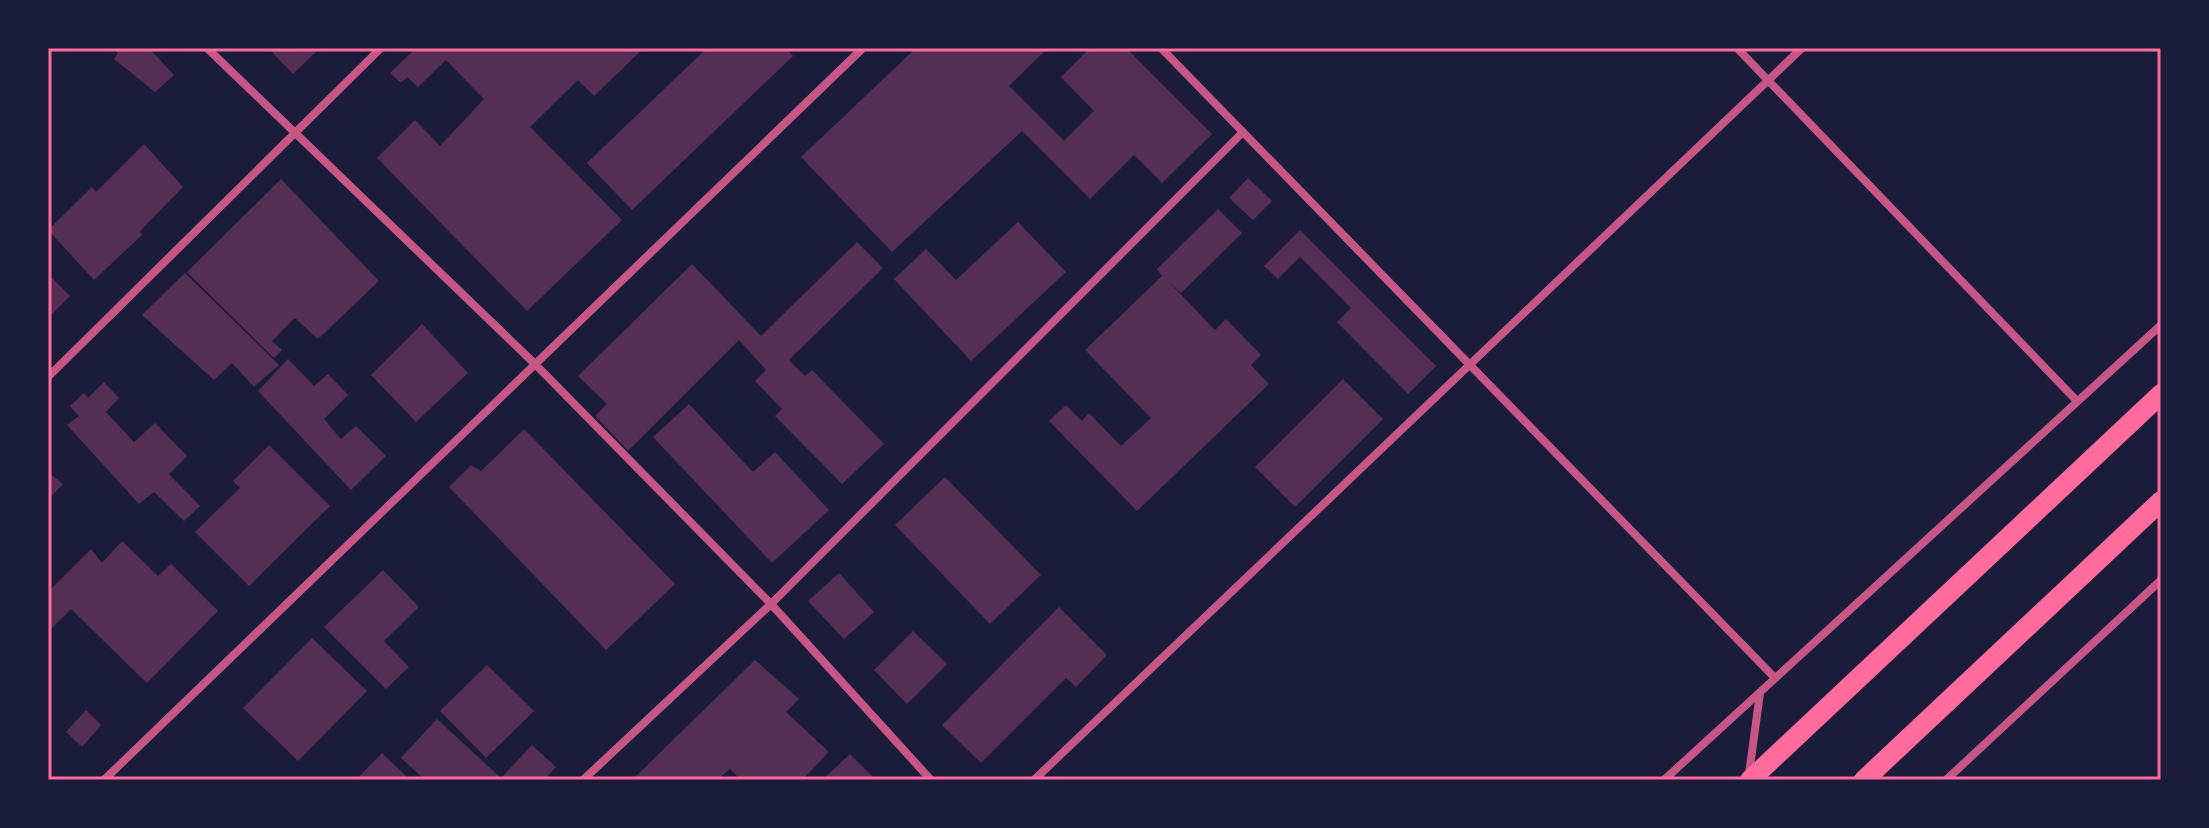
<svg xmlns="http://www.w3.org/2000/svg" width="2209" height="828" viewBox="0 0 2209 828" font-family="'IBM Plex Sans',sans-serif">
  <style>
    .building { fill: #542f53 }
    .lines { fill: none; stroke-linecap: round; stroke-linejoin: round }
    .minor { stroke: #c65784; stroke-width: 8 }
    .primary { stroke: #ff6b9d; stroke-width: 20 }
    .neatline { fill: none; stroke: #ff6b9d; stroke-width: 3 }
  </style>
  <rect width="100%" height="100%" fill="#1b1b3a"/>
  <!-- building -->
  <g class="building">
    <path d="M 113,48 L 149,48 L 174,75 L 155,92 L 114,59 L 118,53 Z"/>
    <path d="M 268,48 L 320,48 L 293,74 Z"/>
    <path d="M 416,48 L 644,48 L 594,96 L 578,80 L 530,127 L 622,220 L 527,311 L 377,158 L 415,120 L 440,146 L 484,99 L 446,60 L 418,87 L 407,77 L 401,83 L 390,73 Z"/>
    <path d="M 707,48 L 785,48 L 793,56 L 632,210 L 587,163 Z"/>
    <path d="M 916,48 L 1048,48 L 1009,86 L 1064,141 L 1094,111 L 1061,77 L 1090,48 L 1126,48 L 1212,134 L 1162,183 L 1134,155 L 1090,199 L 1022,131 L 892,252 L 801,157 Z"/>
    <path d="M 144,144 L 183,187 L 139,232 L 143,234 L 94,280 L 48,230 L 92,187 L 96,192 Z"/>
    <path d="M 1248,178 L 1272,201 L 1253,220 L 1229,198 Z"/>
    <path d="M 281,179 L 379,281 L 318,339 L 295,318 L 272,341 L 282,350 L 274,358 L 187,272 Z"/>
    <path d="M 1218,209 L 1242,233 L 1181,293 L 1169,282 L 1215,330 L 1226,319 L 1261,355 L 1251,365 L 1269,384 L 1137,511 L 1049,421 L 1066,405 L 1082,421 L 1089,413 L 1121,446 L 1151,418 L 1085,350 L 1162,276 L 1157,269 Z"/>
    <path d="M 1018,222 L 1066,272 L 971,361 L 894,279 L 926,249 L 956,280 Z"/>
    <path d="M 1300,230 L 1436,366 L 1408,394 L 1337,322 L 1351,308 L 1300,257 L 1278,279 L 1264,266 Z"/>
    <path d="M 857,242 L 883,268 L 789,360 L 805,376 L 812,370 L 884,444 L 842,484 L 775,416 L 782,409 L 755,381 L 766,370 L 739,340 L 628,451 L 595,416 L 607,404 L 578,376 L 692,264 L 761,336 Z"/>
    <path d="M 185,273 L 279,365 L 254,387 L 232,363 L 214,380 L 142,315 Z"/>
    <path d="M 48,274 L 70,296 L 48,318 Z"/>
    <path d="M 422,324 L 468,373 L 416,422 L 371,375 Z"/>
    <path d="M 288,359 L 314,386 L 328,374 L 348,395 L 324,419 L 341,439 L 356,426 L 386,456 L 351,490 L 258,391 Z"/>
    <path d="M 1343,379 L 1383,419 L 1295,507 L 1255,467 Z"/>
    <path d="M 104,382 L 119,398 L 106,412 L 134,442 L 155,423 L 187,456 L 169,474 L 200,506 L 184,521 L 154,492 L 139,504 L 67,425 L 79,416 L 70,406 L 84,393 L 88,398 Z"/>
    <path d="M 689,404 L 753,472 L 775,452 L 829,510 L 772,563 L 653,437 Z"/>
    <path d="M 524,429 L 675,584 L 606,650 L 449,487 L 471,465 L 481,471 Z"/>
    <path d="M 269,445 L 330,506 L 249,586 L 195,532 L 240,488 L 233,481 Z"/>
    <path d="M 48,472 L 63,484 L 48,500 Z"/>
    <path d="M 945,477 L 1041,575 L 990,624 L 895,525 Z"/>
    <path d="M 122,541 L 158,576 L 171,564 L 218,611 L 147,683 L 71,609 L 48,632 L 48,592 L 91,549 L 102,563 Z"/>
    <path d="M 383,570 L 419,607 L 384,641 L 409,667 L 386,689 L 324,627 Z"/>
    <path d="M 839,573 L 874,612 L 844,639 L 808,601 Z"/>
    <path d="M 1059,607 L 1107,655 L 1076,687 L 1066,678 L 981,763 L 942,725 Z"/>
    <path d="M 913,631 L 947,664 L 907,704 L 874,670 Z"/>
    <path d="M 312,638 L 367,691 L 298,761 L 243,708 Z"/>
    <path d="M 755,660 L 799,699 L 786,712 L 829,752 L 802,780 L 741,780 L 730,769 L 717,780 L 632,780 Z"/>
    <path d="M 487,665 L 534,711 L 486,758 L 440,711 Z"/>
    <path d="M 86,710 L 101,725 L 82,747 L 66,732 Z"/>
    <path d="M 437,719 L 501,778 L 532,745 L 556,767 L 544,780 L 425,780 L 401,758 Z"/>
    <path d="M 382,753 L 407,777 L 356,780 Z"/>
    <path d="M 850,754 L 876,780 L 822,780 Z"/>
  </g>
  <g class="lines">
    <!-- minor -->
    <g class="minor">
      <path d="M 207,48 L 535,364 L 771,604 L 931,780"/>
      <path d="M 1161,48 L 1775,678"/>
      <path d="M 1737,48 L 2077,401"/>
      <path d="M 48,377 L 381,48"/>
      <path d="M 1749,774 L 1760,693"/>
      <path d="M 104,780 L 863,48"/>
      <path d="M 583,780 L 771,604 L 1243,132"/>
      <path d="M 1034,780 L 1802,48"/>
      <path d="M 1664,780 L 2161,325"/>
      <path d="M 1946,780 L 2161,580"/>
    </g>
    <!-- primary -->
    <g class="primary">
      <path d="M 1750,780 L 2161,394"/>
      <path d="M 1864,780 L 2161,501"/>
    </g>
  </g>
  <!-- border -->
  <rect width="2209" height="828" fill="none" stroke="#1b1b3a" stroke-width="100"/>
  <rect x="50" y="50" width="2109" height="728" class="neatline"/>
</svg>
